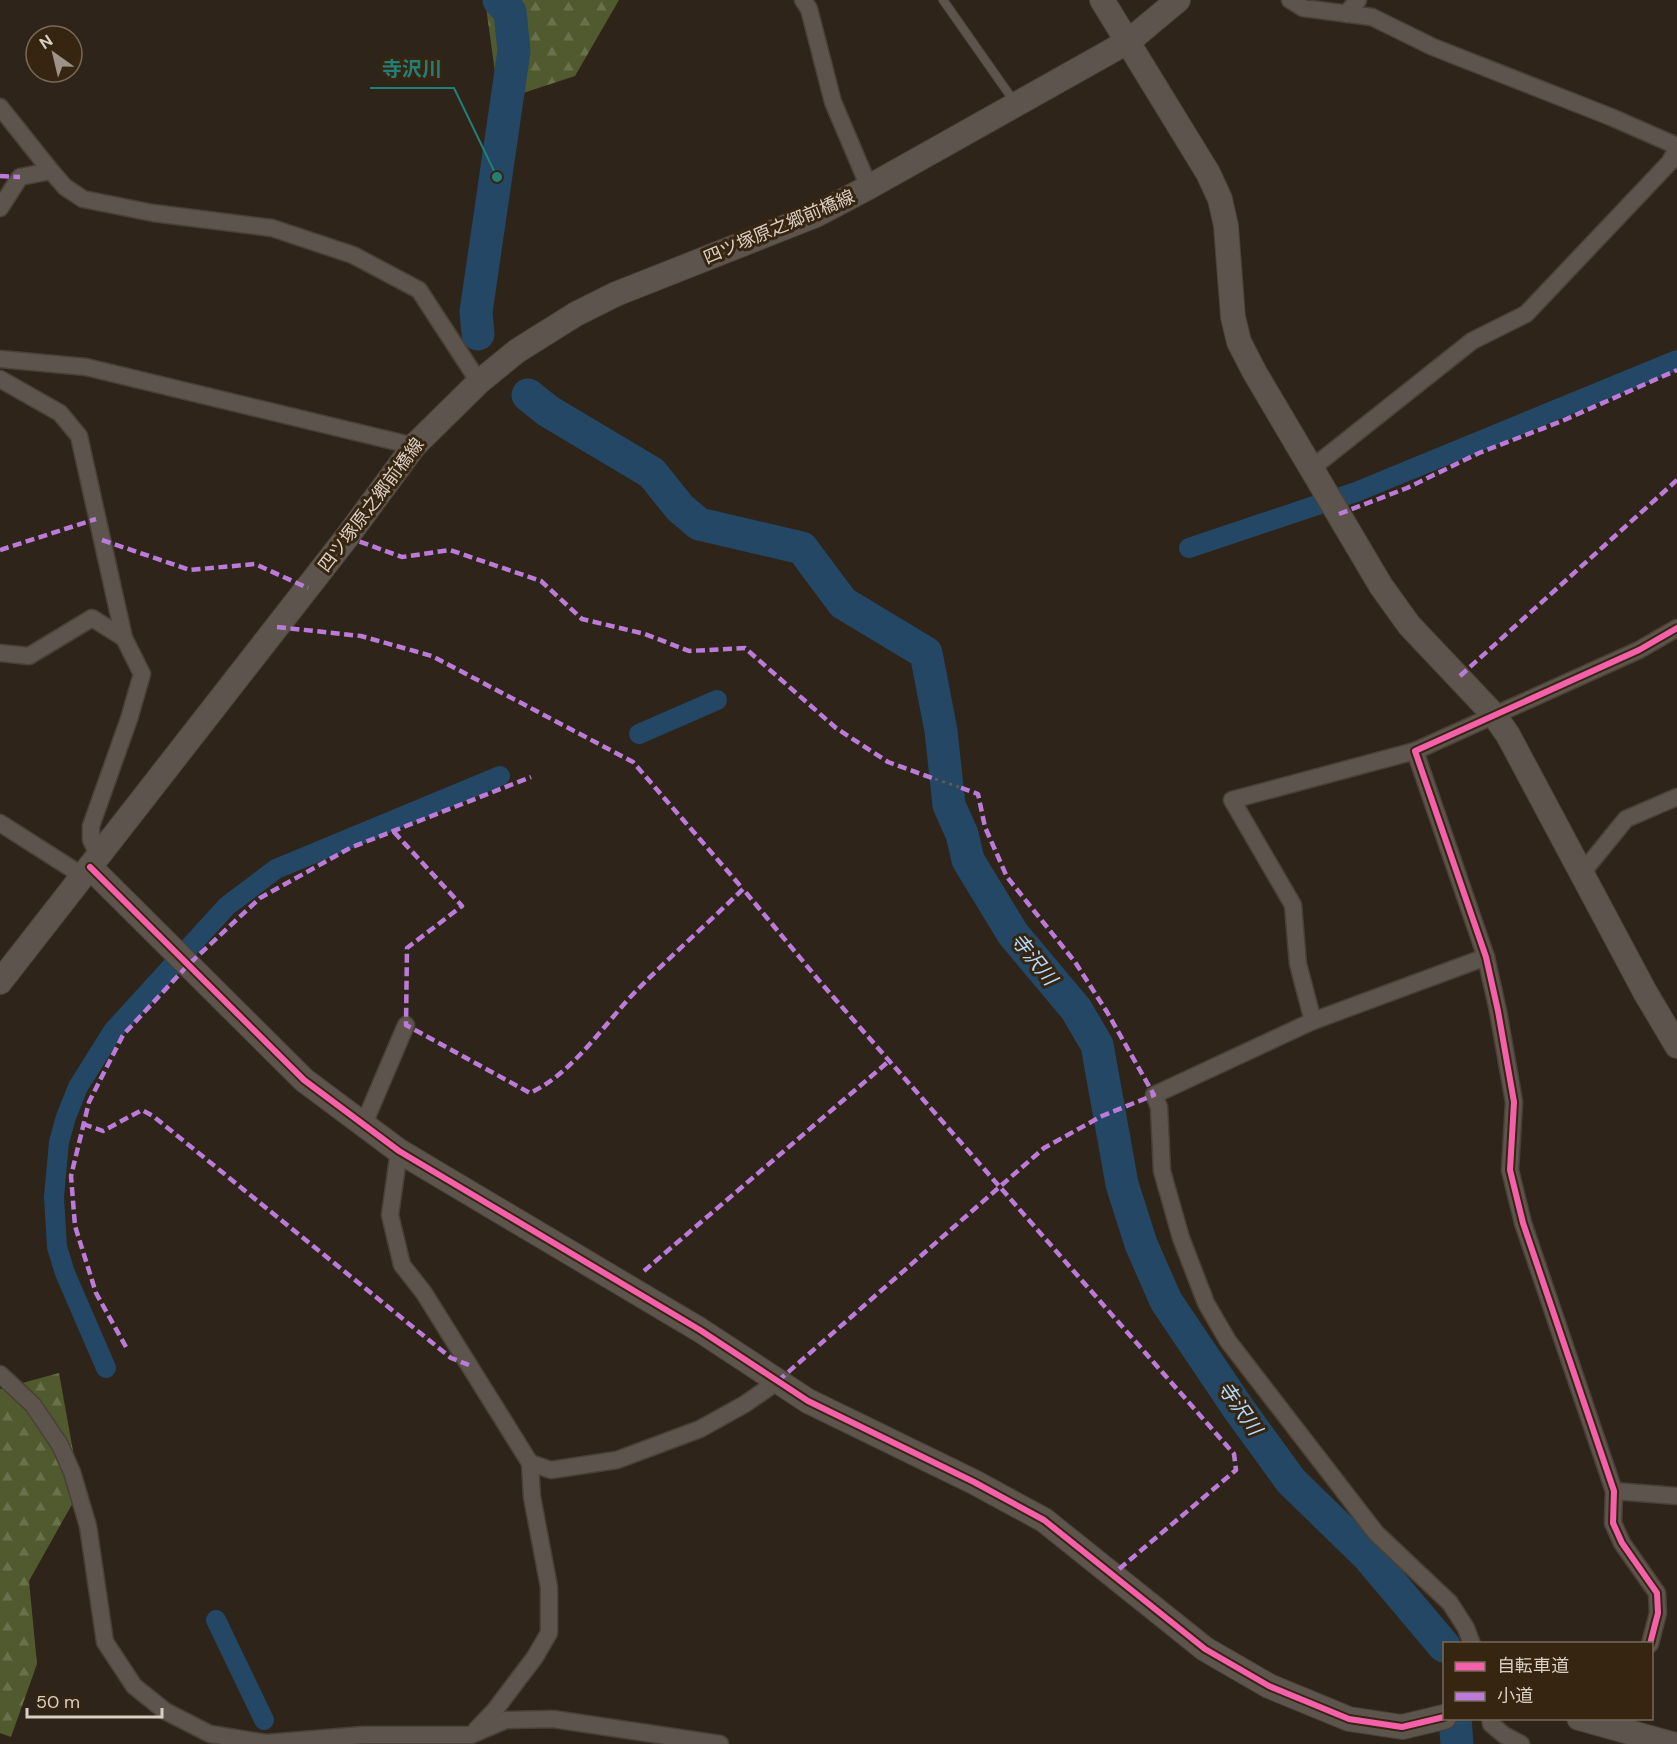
<svg xmlns="http://www.w3.org/2000/svg" width="1677" height="1744" viewBox="0 0 1677 1744" font-family="'DM Sans','Noto Sans JP',sans-serif">
  <style>
    .forest { fill: url(#forest-firs) }
    .lines { fill: none; stroke-linecap: round; stroke-linejoin: round }
    .canal { stroke: #234765; stroke-width: 20 }
    .river { stroke: #234765; stroke-width: 33 }
    .lane-casing { stroke: #494037; stroke-width: 10 }
    .street-casing { stroke: #494037; stroke-width: 19 }
    .secondary-casing { stroke: #494037; stroke-width: 26 }
    .path { stroke: #5f5951; stroke-width: 3; stroke-dasharray: 3 4.5; stroke-linecap: butt }
    .lane { stroke: #5d544d; stroke-width: 8 }
    .street { stroke: #5d544d; stroke-width: 16 }
    .secondary { stroke: #5d544d; stroke-width: 24 }
    .quiet { stroke: #bd7bd9; stroke-width: 4.5; stroke-dasharray: 9 4.5; stroke-linecap: butt }
    .cycleway-casing { stroke: #362511; stroke-width: 10 }
    .cycleway { stroke: #f560ab; stroke-width: 6 }
    .labels { text-anchor: middle; stroke-width: 6; stroke-linejoin: round; paint-order: stroke }
    .street-label { font-size: 18px; fill: #dacfc3; stroke: #362511 }
    .water-label { font-size: 20px; font-style: italic; fill: #b5dafd; stroke: #362511 }
    .leader { fill: none; stroke: #237f76; stroke-width: 2 }
    .callout-dot { fill: #237f76; stroke: #362511; stroke-width: 2 }
    .callout-label { font-size: 20px; text-anchor: middle; font-weight: bold; fill: #237f76; stroke: #362511; stroke-width: 6; stroke-linejoin: round; paint-order: stroke }
  </style>
  <defs>
    <pattern id="forest-firs" width="22" height="20" patternUnits="userSpaceOnUse" patternTransform="scale(1.5)"><rect width="22" height="20" fill="#515a2e"/><path d="M5 1l3.5 6h-7zM16 11l3.5 6h-7z" fill="#69714b"/></pattern>
  </defs>
  <rect width="100%" height="100%" fill="#2e2419"/>
  <!-- forest -->
  <g class="forest">
    <path d="M 485,0 L 619,0 L 575,76 L 499,101 Z"/>
    <path d="M 59,1373 L 80,1490 L 29,1581 L 37,1664 L 11,1737 L 0,1733 L 0,1389 Z"/>
  </g>
  <g class="lines">
    <!-- canal -->
    <g class="canal">
      <path d="M 1189,548 L 1356,492 L 1677,360"/>
      <path d="M 639,734 L 717,700"/>
      <path d="M 106,1368 L 65,1273 L 57,1247 L 54,1197 L 59,1142 L 66,1117 L 78,1087 L 113,1031 L 227,906 L 276,869 L 500,776"/>
      <path d="M 216,1620 L 264,1720"/>
    </g>
    <!-- river -->
    <g class="river">
      <path d="M 478,334 L 476,312 L 514,51 L 510,12 L 499,0"/>
      <path d="M 528,395 L 548,411 L 652,473 L 680,508 L 699,524 L 802,548 L 843,603 L 926,653 L 941,731 L 949,805 L 962,834 L 968,860 L 1013,934 L 1076,1009 L 1097,1045 L 1122,1184 L 1141,1244 L 1166,1301 L 1238,1408 L 1291,1481 L 1369,1557 L 1444,1646"/>
      <path d="M 1455,1718 L 1457,1744"/>
    </g>
    <!-- lane casing -->
    <g class="lane-casing">
      <path id="lane" d="M 943,0 L 1016,104"/>
    </g>
    <!-- street casing -->
    <g class="street-casing">
      <g id="street">
        <path d="M 803,0 L 809,9 L 833,102 L 869,187"/>
        <path d="M 1290,0 L 1303,8 L 1372,17 L 1433,47 L 1611,117 L 1677,146"/>
        <path d="M 1346,14 L 1358,0"/>
        <path d="M 0,107 L 51,171"/>
        <path d="M 0,208 L 20,177 L 51,171 L 65,187 L 83,199 L 153,213 L 272,228 L 353,255 L 419,290 L 479,382"/>
        <path d="M 0,359 L 86,367 L 414,446"/>
        <path d="M 0,379 L 60,413 L 79,436 L 124,638 L 142,674 L 129,719 L 91,826 L 91,840 L 99,856"/>
        <path d="M 1312,468 L 1472,341 L 1526,314 L 1670,162 L 1677,148"/>
        <path d="M 0,653 L 29,656 L 92,618 L 124,638"/>
        <path d="M 0,823 L 83,876"/>
        <path d="M 1582,873 L 1626,819 L 1677,797"/>
        <path d="M 1313,1021 L 1298,964 L 1293,905 L 1232,800 L 1415,751"/>
        <path d="M 363,1126 L 406,1025"/>
        <path d="M 399,1151 L 390,1215 L 402,1265 L 424,1293 L 530,1463 L 532,1497 L 549,1587 L 549,1633 L 535,1657 L 495,1710 L 476,1730"/>
        <path d="M 0,1374 L 33,1405 L 60,1445 L 72,1472 L 88,1526 L 105,1642 L 134,1686 L 165,1711 L 210,1734 L 266,1743 L 363,1735 L 471,1735 L 506,1720 L 553,1719 L 720,1744"/>
        <path d="M 530,1463 L 551,1470 L 617,1460 L 700,1429 L 745,1404 L 778,1381"/>
        <path d="M 1614,1491 L 1677,1496"/>
        <path d="M 1472,1644 L 1466,1628 L 1450,1603 L 1376,1533 L 1228,1341 L 1206,1303 L 1181,1238 L 1162,1171 L 1159,1107 L 1154,1095 L 1313,1021 L 1486,957"/>
        <path d="M 1650,1644 L 1658,1613 L 1657,1593 L 1622,1543 L 1613,1523 L 1614,1491 L 1523,1223 L 1510,1170 L 1514,1102 L 1498,1011 L 1486,957 L 1415,751 L 1639,650 L 1677,628"/>
        <path d="M 1490,1718 L 1491,1724 L 1504,1735 L 1521,1744"/>
      </g>
    </g>
    <!-- secondary casing -->
    <g class="secondary-casing">
      <g id="secondary">
        <path d="M 1102,0 L 1208,173 L 1220,199 L 1226,226 L 1233,317 L 1239,342 L 1255,373 L 1381,586 L 1409,625 L 1494,715 L 1508,735 L 1645,992 L 1677,1046"/>
        <path d="M 90,867 L 304,1080 L 399,1151 L 700,1330 L 808,1401 L 974,1482 L 1044,1520 L 1205,1649 L 1269,1686 L 1349,1719 L 1402,1727 L 1444,1717"/>
        <path d="M 0,982 L 347,537 L 414,446 L 479,382 L 517,351 L 576,314 L 616,294 L 816,215 L 869,187 L 1129,41 L 1178,0"/>
        <path d="M 1579,1718 L 1672,1744"/>
      </g>
    </g>
    <!-- path -->
    <path class="path" d="M 935,779 L 959,787"/>
    <!-- lane -->
    <use href="#lane" class="lane"/>
    <!-- street -->
    <use href="#street" class="street"/>
    <!-- secondary -->
    <use href="#secondary" class="secondary"/>
    <!-- quiet -->
    <g class="quiet">
      <path d="M 0,176 L 20,177"/>
      <path d="M 1339,514 L 1407,488 L 1479,453 L 1562,421 L 1677,370"/>
      <path d="M 347,537 L 402,557 L 450,550 L 541,581 L 582,619 L 645,634 L 689,651 L 745,648 L 836,728 L 888,762 L 935,779"/>
      <path d="M 102,540 L 190,570 L 255,564 L 308,588"/>
      <path d="M 0,550 L 96,519"/>
      <path d="M 277,627 L 361,636 L 432,656 L 633,762 L 743,889"/>
      <path d="M 1460,676 L 1677,480"/>
      <path d="M 394,832 L 462,906 L 407,948 L 406,1025 L 530,1093 C 575,1072 605,1022 639,988 C 673,954 709,922 743,889 L 821,983 L 1234,1454 L 1236,1470 L 1112,1575"/>
      <path d="M 83,1124 L 103,1131 L 142,1110 L 153,1116 L 451,1358 L 469,1365"/>
      <path d="M 644,1271 L 889,1061"/>
      <path d="M 126,1347 L 96,1293 L 75,1226 L 71,1176 L 89,1102 L 123,1035 L 188,965 L 260,898 L 350,848 L 531,777"/>
      <path d="M 778,1381 L 1044,1148 L 1102,1116 L 1154,1095 L 1107,1012 L 1075,962 L 1007,877 L 985,827 L 978,794 L 959,787"/>
    </g>
    <!-- cycleway casing -->
    <g class="cycleway-casing">
      <g id="cycleway">
        <path d="M 90,867 L 304,1080 L 399,1151 L 700,1330 L 808,1401 L 974,1482 L 1044,1520 L 1205,1649 L 1269,1686 L 1349,1719 L 1402,1727 L 1444,1717"/>
        <path d="M 1650,1644 L 1658,1613 L 1657,1593 L 1622,1543 L 1613,1523 L 1614,1491 L 1523,1223 L 1510,1170 L 1514,1102 L 1498,1011 L 1486,957 L 1415,751 L 1639,650 L 1677,628"/>
      </g>
    </g>
    <!-- cycleway -->
    <use href="#cycleway" class="cycleway"/>
  </g>
  <g class="labels">
    <!-- street labels -->
    <g class="street-label">
      <text transform="translate(779 227) rotate(-23)" y="6">四ツ塚原之郷前橋線</text>
      <text transform="translate(371 505) rotate(-53)" y="6">四ツ塚原之郷前橋線</text>
    </g>
    <!-- water labels -->
    <g class="water-label">
      <text transform="translate(1034 959) rotate(51)" y="7">寺沢川</text>
      <text transform="translate(1240 1408) rotate(55)" y="7">寺沢川</text>
    </g>
  </g>
  <!-- callouts -->
  <path class="leader" d="M497 177L454 88H370"/>
  <circle class="callout-dot" cx="497" cy="177" r="6"/>
  <g class="callout-label">
    <text x="412" y="76">寺沢川</text>
  </g>
  <!-- legend -->
  <rect x="1443" y="1642" width="210" height="78" fill="#362511" stroke="#786958" stroke-width="1.5"/>
  <rect x="1455" y="1662" width="30" height="9" fill="#f560ab" stroke="#786958" stroke-width="1.5"/>
  <text x="1497" y="1672" font-size="18" fill="#dacfc3">自転車道</text>
  <rect x="1455" y="1692" width="30" height="9" fill="#bd7bd9" stroke="#786958" stroke-width="1.5"/>
  <text x="1497" y="1702" font-size="18" fill="#dacfc3">小道</text>
  <!-- north arrow -->
  <g transform="translate(54 54) rotate(326)"><circle r="28" fill="#362511" stroke="#786958" stroke-width="1.5"/>
  <path d="M0-4.5L10 22L0 15L-10 22Z" fill="#9e9388"/>
  <text y="-9" font-size="16" font-weight="bold" text-anchor="middle" fill="#dacfc3">N</text>
  </g>
  <!-- scale -->
  <path d="M27 1708v9h135v-9" fill="none" stroke="#dacfc3" stroke-width="3"/>
  <text x="36" y="1708" font-size="18" fill="#dacfc3" stroke="#362511" stroke-width="4.5" paint-order="stroke">50 m</text>
</svg>
